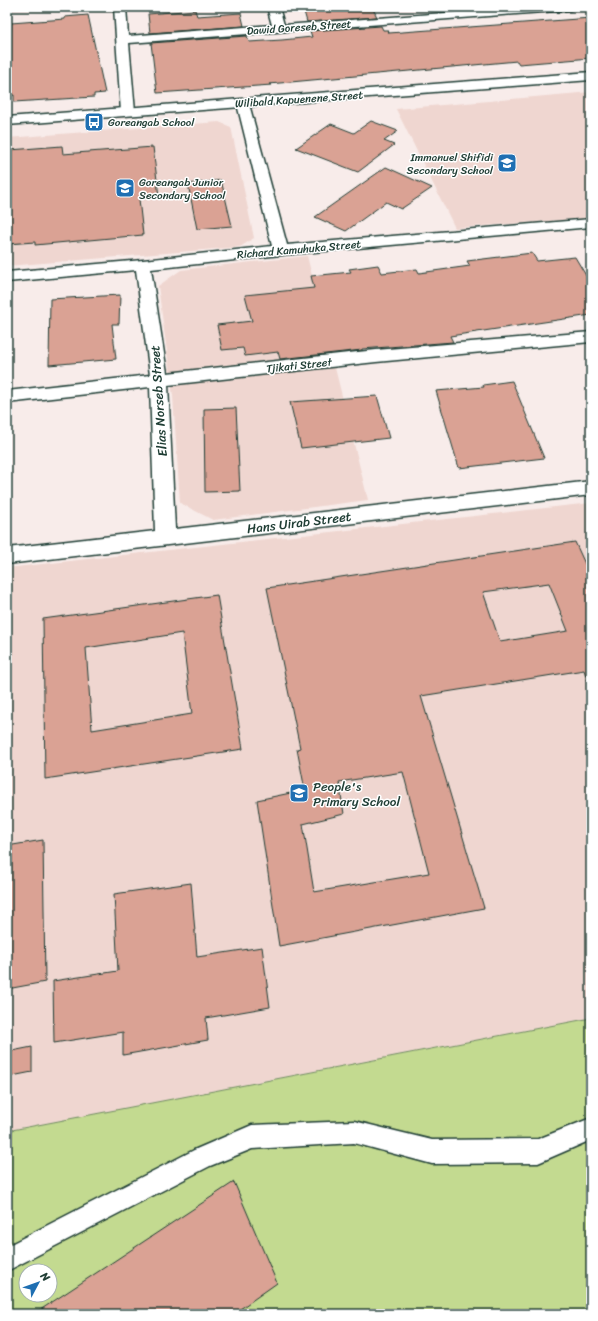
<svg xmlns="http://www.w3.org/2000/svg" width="598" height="1321" viewBox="0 0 598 1321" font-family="Sriracha,sans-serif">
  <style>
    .built { fill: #efd6d0 }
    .green { fill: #c3da90; stroke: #718c62; fill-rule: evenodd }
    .building { fill: #daa294; stroke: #1f3d34; fill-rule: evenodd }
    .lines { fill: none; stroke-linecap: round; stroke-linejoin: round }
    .lane-casing { stroke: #1f3d34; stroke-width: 3 }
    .street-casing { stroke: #1f3d34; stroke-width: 3 }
    .secondary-casing { stroke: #1f3d34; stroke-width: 3 }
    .lane { fill: #fff; fill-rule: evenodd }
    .street { fill: #fff; fill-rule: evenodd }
    .secondary { fill: #fff; fill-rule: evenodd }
    .labels { text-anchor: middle; stroke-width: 3; stroke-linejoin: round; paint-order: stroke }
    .far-street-label { font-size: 11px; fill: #1f3d34; stroke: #fff }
    .far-poi-label { font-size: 11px; fill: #1f3d34; stroke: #fff; text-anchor: start }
    .street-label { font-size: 13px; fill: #1f3d34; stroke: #fff }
    .poi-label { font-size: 13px; fill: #1f3d34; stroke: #fff; text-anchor: start }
  </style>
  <rect width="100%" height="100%" fill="#f8ecea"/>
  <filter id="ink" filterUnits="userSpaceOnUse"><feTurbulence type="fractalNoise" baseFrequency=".025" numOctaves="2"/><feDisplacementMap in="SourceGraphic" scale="8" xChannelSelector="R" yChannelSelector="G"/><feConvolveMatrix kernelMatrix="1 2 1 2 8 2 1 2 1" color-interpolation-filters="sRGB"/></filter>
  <g filter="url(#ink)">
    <!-- built -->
    <g class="built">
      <path d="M 591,92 L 591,218 L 455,228 L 396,109 Z"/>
      <path d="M 219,122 L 231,127 L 254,238 L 240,247 L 7,266 L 7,138 Z"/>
      <path d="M 307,256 L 368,500 L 213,520 L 180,503 L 173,396 L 158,286 L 181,270 Z"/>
      <path d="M 591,503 L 591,1018 L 7,1131 L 7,568 Z"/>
    </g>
    <!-- green -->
    <path class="green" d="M 591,1018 L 591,1314 L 7,1314 L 7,1131 ZM 26,1271 L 50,1271 L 50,1295 L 26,1295 Z"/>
    <!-- building -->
    <g class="building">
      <path d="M 318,7 L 372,7 L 377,17 L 307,22 L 303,8 Z"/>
      <path d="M 195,10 L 197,16 L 241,13 L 244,26 L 150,33 L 148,14 Z"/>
      <path d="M 88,15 L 105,93 L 94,94 L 94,97 L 14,102 L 14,95 L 7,96 L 7,65 L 9,65 L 11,23 L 65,19 L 65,17 Z"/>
      <path d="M 591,18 L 591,58 L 519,64 L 517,61 L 269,84 L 272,85 L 157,93 L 151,43 L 247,36 L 249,42 L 282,40 L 312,37 L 310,31 L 381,26 L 383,30 L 388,30 L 389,33 Z"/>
      <path d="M 371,121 L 398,131 L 384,141 L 394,145 L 358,172 L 296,148 L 331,124 L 354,133 Z"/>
      <path d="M 62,146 L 63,154 L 153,147 L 159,197 L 139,199 L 143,235 L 35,245 L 35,242 L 7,244 L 7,157 L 9,157 L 10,150 Z"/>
      <path d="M 386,167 L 432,188 L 401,209 L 386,202 L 346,231 L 315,217 Z"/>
      <path d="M 221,180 L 232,226 L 197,229 L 188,184 Z"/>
      <path d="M 532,253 L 537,261 L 575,257 L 591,284 L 591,315 L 450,336 L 453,342 L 362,349 L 362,350 L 280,359 L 278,352 L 245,356 L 243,348 L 222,350 L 217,325 L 252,321 L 245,295 L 314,288 L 311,276 L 351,272 L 349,269 L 378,265 L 382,273 L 417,269 L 419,273 L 470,266 L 467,261 Z"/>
      <path d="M 120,295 L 119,324 L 112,324 L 116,359 L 49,365 L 50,299 Z"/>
      <path d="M 512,381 L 544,458 L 459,468 L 436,391 L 484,387 L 483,385 Z"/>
      <path d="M 377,396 L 389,438 L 301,448 L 290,402 Z"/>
      <path d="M 236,408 L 240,491 L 205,492 L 204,409 Z"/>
      <path d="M 575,542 L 591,577 L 591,685 L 589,685 L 584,670 L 421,696 L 484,908 L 279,946 L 257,800 L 305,790 L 297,749 L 300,748 L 267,588 ZM 549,583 L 568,631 L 500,642 L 483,592 ZM 403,772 L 429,873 L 314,892 L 303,824 L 344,814 L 339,782 Z"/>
      <path d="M 217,595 L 243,749 L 45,779 L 43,619 ZM 182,633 L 192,714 L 92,730 L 86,648 Z"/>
      <path d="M 43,840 L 45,982 L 7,989 L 7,846 Z"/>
      <path d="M 191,883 L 197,957 L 262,947 L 270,1007 L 206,1018 L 208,1040 L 123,1055 L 123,1032 L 54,1043 L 53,981 L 118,971 L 114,894 Z"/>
      <path d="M 32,1047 L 32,1072 L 7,1077 L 7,1052 Z"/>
      <path d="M 234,1182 L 277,1283 L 233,1314 L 34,1314 Z"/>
    </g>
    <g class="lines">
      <!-- lane casing -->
      <g class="lane-casing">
        <path id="lane" d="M 591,1118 L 591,1140 L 538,1163 L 432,1164 L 354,1143 L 252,1149 L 210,1166 L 7,1271 L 7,1246 L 194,1150 L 252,1125 L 354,1121 L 432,1140 L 538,1139 Z"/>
      </g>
      <!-- street casing -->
      <g class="street-casing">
        <g id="street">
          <path d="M 114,7 L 126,7 L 128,36 L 272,25 L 267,7 L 279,7 L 284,25 L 524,7 L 576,7 L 574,9 L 570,10 L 129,43 L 135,112 L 133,115 L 123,115 L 121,112 Z"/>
          <path d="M 243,100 L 248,101 L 249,104 L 287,245 L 591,219 L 591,227 L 281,255 L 151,269 L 167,373 L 376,350 L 591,332 L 591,342 L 376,362 L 168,385 L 175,529 L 591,481 L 591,495 L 7,564 L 7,548 L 155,531 L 150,387 L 7,403 L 7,391 L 150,375 L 136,270 L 7,282 L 7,272 L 143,260 L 272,246 L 237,104 L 238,101 Z"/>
        </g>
      </g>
      <!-- secondary casing -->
      <g class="secondary-casing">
        <path id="secondary" d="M 591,72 L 591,80 L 7,125 L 7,117 Z"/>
      </g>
      <!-- lane -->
      <use href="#lane" class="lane"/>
      <!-- street -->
      <use href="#street" class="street"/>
      <!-- secondary -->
      <use href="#secondary" class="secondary"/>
    </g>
  </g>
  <!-- icons -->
  <defs>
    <g id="bus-square" transform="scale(1)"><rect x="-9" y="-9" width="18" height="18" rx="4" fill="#1f6fb2" stroke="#fff"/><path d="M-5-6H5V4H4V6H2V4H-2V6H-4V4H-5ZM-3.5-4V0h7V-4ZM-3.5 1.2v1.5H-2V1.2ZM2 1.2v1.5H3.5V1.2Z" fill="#fff"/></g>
    <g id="school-square" transform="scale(1)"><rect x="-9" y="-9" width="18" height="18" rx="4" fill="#1f6fb2" stroke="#fff"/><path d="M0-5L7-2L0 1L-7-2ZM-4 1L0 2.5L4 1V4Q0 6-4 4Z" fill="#fff"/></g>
  </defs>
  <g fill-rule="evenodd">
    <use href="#bus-square" x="94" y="122"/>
    <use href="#school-square" x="507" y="163"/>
    <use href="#school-square" x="125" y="188"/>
    <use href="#school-square" x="299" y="793"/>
  </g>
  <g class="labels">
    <!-- far-street labels -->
    <g class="far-street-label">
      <text transform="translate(299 27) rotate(-4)" y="4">Dawid Goreseb Street</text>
      <text transform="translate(299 99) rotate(-4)" y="4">Wilibald Kapuenene Street</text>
      <text transform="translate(299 249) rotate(-5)" y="4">Richard Kamuhuka Street</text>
      <text transform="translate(299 365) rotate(-6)" y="4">Tjikati Street</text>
    </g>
    <!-- far-poi labels -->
    <g class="far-poi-label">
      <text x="108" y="126">Goreangab School</text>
      <text x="493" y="161" text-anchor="end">Immanuel Shifidi<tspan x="493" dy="13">Secondary School</tspan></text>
      <text x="139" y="186">Goreangab Junior<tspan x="139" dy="13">Secondary School</tspan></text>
    </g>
    <!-- street labels -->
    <g class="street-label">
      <text transform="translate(158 401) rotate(-94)" y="5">Elias Norseb Street</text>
      <text transform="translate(299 522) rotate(-7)" y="5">Hans Uirab Street</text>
    </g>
    <!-- poi labels -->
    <g class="poi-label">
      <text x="313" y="791">People's<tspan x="313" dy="15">Primary School</tspan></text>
    </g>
  </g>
  <!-- margin -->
  <rect width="598" height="1321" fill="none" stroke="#fff" stroke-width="24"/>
  <rect x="12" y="12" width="574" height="1297" fill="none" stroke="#1f3d34" stroke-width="1.5" filter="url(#ink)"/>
  <!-- north arrow -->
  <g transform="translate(38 1283) rotate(49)"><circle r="19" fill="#ffffff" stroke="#a5b1ae"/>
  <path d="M0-3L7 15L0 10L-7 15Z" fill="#1f6fb2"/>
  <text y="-6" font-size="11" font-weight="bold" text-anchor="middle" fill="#1f3d34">N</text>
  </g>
</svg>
